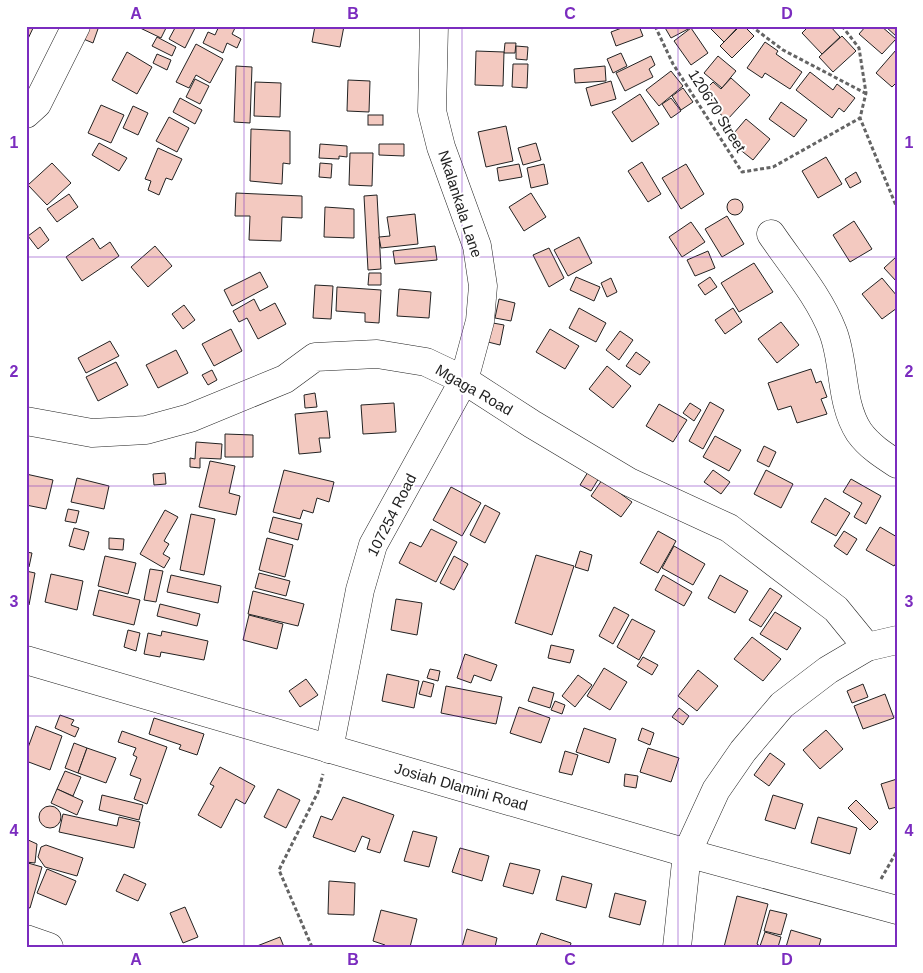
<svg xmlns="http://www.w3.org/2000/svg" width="923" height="973" viewBox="0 0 923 973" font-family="Helvetica,sans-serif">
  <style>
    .building { fill: #f3c9c0; stroke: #222 }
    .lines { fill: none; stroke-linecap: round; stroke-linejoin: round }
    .minor-casing { stroke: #222; stroke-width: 29 }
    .path { stroke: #646464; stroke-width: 3; stroke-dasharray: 4 2.5; stroke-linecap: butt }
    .minor { stroke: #fff; stroke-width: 28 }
    .grid { fill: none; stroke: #7b2cbf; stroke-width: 1; stroke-opacity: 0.55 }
    .labels { text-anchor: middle; stroke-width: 4; stroke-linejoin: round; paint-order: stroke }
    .street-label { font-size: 15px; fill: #222; stroke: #fff }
    .neatline { fill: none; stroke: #7b2cbf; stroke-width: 2 }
    .grid-label { font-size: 16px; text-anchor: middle; font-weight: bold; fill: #7b2cbf }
  </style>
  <rect width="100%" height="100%" fill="#fff"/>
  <!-- building -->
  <g class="building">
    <path d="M 26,26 L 34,26 L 26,43 Z"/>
    <path d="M 85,26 L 99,26 L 93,43 L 81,38 Z"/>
    <path d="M 136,26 L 167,26 L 161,38 Z"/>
    <path d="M 176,26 L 196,26 L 185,48 L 169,39 Z"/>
    <path d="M 219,26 L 236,26 L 232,34 L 241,39 L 237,48 L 227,43 L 223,53 L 203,43 L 208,32 L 215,35 Z"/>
    <path d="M 315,26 L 344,26 L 340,47 L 312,42 Z"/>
    <path d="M 627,26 L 639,26 L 643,36 L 616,46 L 611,32 Z"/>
    <path d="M 664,26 L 688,26 L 690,28 L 671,38 Z"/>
    <path d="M 708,26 L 738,26 L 738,27 L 724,42 Z"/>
    <path d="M 740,26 L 744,26 L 754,36 L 732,58 L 720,46 Z"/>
    <path d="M 809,26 L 830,26 L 840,37 L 822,54 L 802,33 Z"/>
    <path d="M 866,26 L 881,26 L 896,39 L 882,54 L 859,34 Z"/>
    <path d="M 885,26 L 897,26 L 897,37 Z"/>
    <path d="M 691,28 L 708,53 L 691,65 L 674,41 Z"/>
    <path d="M 842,36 L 856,51 L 833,72 L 819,57 Z"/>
    <path d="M 157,37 L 176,47 L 172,56 L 152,46 Z"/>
    <path d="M 765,42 L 778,51 L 776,54 L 802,72 L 790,89 L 765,73 L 762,78 L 747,68 Z"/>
    <path d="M 505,43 L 516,43 L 515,53 L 504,53 Z"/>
    <path d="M 196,44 L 223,59 L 210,83 L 196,75 L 189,88 L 176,82 Z"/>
    <path d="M 516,46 L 528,47 L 527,60 L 516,59 Z"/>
    <path d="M 896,50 L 897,82 L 892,87 L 876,73 Z"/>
    <path d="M 476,51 L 504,52 L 503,86 L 475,85 Z"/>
    <path d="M 127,52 L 152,67 L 137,94 L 112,80 Z"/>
    <path d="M 621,53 L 627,66 L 613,73 L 607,59 Z"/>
    <path d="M 157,54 L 171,60 L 167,70 L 153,63 Z"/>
    <path d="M 651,56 L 655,65 L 649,69 L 653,77 L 625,91 L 616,73 Z"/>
    <path d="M 718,56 L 736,71 L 722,88 L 704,73 Z"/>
    <path d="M 513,64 L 528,64 L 527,88 L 512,87 Z"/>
    <path d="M 236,66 L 252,67 L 250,123 L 234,122 Z"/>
    <path d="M 605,66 L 606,81 L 575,83 L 574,69 Z"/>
    <path d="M 671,71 L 683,86 L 659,106 L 646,90 Z"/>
    <path d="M 810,72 L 833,90 L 837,84 L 855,98 L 844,112 L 839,108 L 832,118 L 796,90 Z"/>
    <path d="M 731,78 L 750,95 L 727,120 L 716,110 L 719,108 L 711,100 L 714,96 L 706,89 L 713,82 L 721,89 Z"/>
    <path d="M 195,79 L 209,86 L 200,104 L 186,97 Z"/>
    <path d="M 348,80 L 370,81 L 369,112 L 347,111 Z"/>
    <path d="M 611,81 L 616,99 L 591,106 L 586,88 Z"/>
    <path d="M 255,82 L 281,83 L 280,117 L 254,116 Z"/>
    <path d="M 683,88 L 693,102 L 681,110 L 672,96 Z"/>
    <path d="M 640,94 L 659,124 L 632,142 L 612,112 Z"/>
    <path d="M 180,98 L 202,110 L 195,124 L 173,112 Z"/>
    <path d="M 671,98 L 681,111 L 671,118 L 662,104 Z"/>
    <path d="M 781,102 L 807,120 L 794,137 L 769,119 Z"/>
    <path d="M 101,105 L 124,115 L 111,143 L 88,133 Z"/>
    <path d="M 133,106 L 148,113 L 138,135 L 123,128 Z"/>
    <rect x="368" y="115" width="15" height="10"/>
    <path d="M 169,117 L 189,128 L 177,152 L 156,141 Z"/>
    <path d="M 746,119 L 770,139 L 753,160 L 728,140 Z"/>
    <path d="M 506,126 L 513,161 L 486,167 L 478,132 Z"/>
    <path d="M 251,129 L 290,131 L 290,164 L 283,163 L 282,184 L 250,181 Z"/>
    <path d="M 99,143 L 127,158 L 119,171 L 92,155 Z"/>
    <path d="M 536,143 L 541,160 L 523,165 L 518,148 Z"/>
    <path d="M 320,144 L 347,146 L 347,157 L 339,156 L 339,159 L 319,158 Z"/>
    <path d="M 379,144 L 404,144 L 404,156 L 379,155 Z"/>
    <path d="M 158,148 L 182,159 L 172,180 L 166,178 L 159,195 L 148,190 L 151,181 L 145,179 Z"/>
    <path d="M 350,153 L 373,153 L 372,186 L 349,185 Z"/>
    <path d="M 826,157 L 842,184 L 818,198 L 802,171 Z"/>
    <path d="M 642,162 L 661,194 L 648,202 L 628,171 Z"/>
    <path d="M 52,163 L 71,183 L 47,205 L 28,185 Z"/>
    <path d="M 320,163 L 332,164 L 331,178 L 319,177 Z"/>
    <path d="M 519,164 L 522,177 L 499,181 L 497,168 Z"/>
    <path d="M 544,164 L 548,184 L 531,188 L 527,168 Z"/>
    <path d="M 686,164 L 704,194 L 681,209 L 662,178 Z"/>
    <path d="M 856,172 L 861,182 L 850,188 L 845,179 Z"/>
    <path d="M 236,193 L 302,196 L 302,218 L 282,217 L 281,241 L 249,240 L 250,216 L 235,216 Z"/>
    <path d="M 531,193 L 546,217 L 524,231 L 509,207 Z"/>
    <path d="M 69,194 L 78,207 L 57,222 L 47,209 Z"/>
    <path d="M 377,195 L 381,269 L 368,270 L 364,196 Z"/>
    <circle cx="735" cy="207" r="8"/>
    <path d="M 325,207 L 354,209 L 354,238 L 324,237 Z"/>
    <path d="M 415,214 L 418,244 L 381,248 L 379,237 L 390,236 L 387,217 Z"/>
    <path d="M 727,216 L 744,244 L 722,257 L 705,229 Z"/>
    <path d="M 854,221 L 872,249 L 850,262 L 833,235 Z"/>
    <path d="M 691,222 L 705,242 L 682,257 L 669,237 Z"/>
    <path d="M 40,227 L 49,240 L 38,249 L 28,236 Z"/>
    <path d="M 579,237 L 592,263 L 568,276 L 554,250 Z"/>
    <path d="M 93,238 L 100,249 L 110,242 L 119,256 L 82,281 L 66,257 Z"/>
    <path d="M 155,246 L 172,266 L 148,287 L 131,267 Z"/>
    <path d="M 435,246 L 437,260 L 395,264 L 393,251 Z"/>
    <path d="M 549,248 L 564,278 L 549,287 L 533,255 Z"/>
    <path d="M 708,251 L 715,268 L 695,276 L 687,260 Z"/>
    <path d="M 896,257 L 897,258 L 897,282 L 884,268 Z"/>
    <path d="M 754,263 L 773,292 L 739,312 L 721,283 Z"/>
    <path d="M 260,272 L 268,287 L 232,306 L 224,290 Z"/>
    <path d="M 369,273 L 381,273 L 381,285 L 368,285 Z"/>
    <path d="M 576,277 L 600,287 L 594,301 L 570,290 Z"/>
    <path d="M 710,277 L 717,287 L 705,295 L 698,285 Z"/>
    <path d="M 611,278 L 617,292 L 607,297 L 601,283 Z"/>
    <path d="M 882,278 L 897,296 L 897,308 L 882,319 L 862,294 Z"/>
    <path d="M 315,285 L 333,286 L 331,319 L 313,318 Z"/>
    <path d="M 337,287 L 381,290 L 379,323 L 365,322 L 365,313 L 336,311 Z"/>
    <path d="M 399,289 L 431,292 L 429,318 L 397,316 Z"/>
    <path d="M 254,299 L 260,311 L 275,303 L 286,324 L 258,339 L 247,318 L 239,322 L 233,311 Z"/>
    <path d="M 499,299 L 515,303 L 511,321 L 495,318 Z"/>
    <path d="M 184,305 L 195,320 L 183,329 L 172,314 Z"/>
    <path d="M 579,308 L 606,323 L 596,342 L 569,328 Z"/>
    <path d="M 733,308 L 742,322 L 725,334 L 715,320 Z"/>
    <path d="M 781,322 L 799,345 L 777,363 L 758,339 Z"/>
    <path d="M 493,323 L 504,325 L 500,345 L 488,342 Z"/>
    <path d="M 231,329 L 242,351 L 214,366 L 202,344 Z"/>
    <path d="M 550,329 L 579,346 L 565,369 L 536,352 Z"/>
    <path d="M 620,331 L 633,340 L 619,360 L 606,350 Z"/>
    <path d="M 110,341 L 119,356 L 86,373 L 78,358 Z"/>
    <path d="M 176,350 L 188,373 L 158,388 L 146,365 Z"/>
    <path d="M 636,352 L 650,362 L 640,375 L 626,366 Z"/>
    <path d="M 116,362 L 128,385 L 98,401 L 86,377 Z"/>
    <path d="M 607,366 L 631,386 L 613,408 L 589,389 Z"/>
    <path d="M 811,369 L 816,383 L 821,381 L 827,397 L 821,399 L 827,414 L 797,423 L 791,406 L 778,410 L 768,383 Z"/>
    <path d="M 212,370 L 217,380 L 208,385 L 202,375 Z"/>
    <path d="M 315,393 L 317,407 L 305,408 L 304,395 Z"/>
    <path d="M 710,402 L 724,410 L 703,449 L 689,441 Z"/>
    <path d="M 394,403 L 396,432 L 363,434 L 361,405 Z"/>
    <path d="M 690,403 L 701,410 L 694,421 L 683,413 Z"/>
    <path d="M 659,404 L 687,420 L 673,442 L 646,426 Z"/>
    <path d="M 327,411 L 330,438 L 319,438 L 321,452 L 299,454 L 295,414 Z"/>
    <path d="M 225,434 L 253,435 L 253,457 L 225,457 Z"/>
    <path d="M 715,436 L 741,450 L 729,471 L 703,457 Z"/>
    <path d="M 196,442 L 222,444 L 221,459 L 200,458 L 200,468 L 190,467 L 190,458 L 195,459 Z"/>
    <path d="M 764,446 L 776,452 L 769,467 L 757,461 Z"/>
    <path d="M 210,461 L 235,466 L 229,493 L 240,496 L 236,515 L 199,507 Z"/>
    <path d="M 284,470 L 334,482 L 329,502 L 317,498 L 313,513 L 303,510 L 300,519 L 273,512 Z"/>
    <path d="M 713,470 L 730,482 L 721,494 L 704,482 Z"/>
    <path d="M 766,470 L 793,484 L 781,508 L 754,494 Z"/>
    <path d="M 588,472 L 599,478 L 591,491 L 580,485 Z"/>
    <path d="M 165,473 L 166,484 L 154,485 L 153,474 Z"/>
    <path d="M 26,474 L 53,480 L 46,509 L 26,505 Z"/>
    <path d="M 77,478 L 109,486 L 104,509 L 71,502 Z"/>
    <path d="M 851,479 L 881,496 L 866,524 L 854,517 L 862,503 L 843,492 Z"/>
    <path d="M 602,480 L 632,502 L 621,517 L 591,496 Z"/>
    <path d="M 451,487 L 481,503 L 462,536 L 433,520 Z"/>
    <path d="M 825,498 L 850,513 L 836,536 L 811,522 Z"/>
    <path d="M 485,505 L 500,513 L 485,543 L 470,535 Z"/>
    <path d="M 68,509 L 79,511 L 76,523 L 65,521 Z"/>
    <path d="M 165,510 L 178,517 L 164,541 L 169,544 L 163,554 L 170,558 L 164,568 L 140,554 Z"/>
    <path d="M 191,514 L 215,519 L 204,575 L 180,570 Z"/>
    <path d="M 273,517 L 302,524 L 298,540 L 269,532 Z"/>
    <path d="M 880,527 L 897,537 L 897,562 L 894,566 L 866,550 Z"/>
    <path d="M 74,528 L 89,532 L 84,550 L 69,546 Z"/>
    <path d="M 431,529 L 457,542 L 436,582 L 399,563 L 410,542 L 421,547 Z"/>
    <path d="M 658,531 L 676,541 L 658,573 L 640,563 Z"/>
    <path d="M 844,531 L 857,539 L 847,555 L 834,546 Z"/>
    <path d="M 109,538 L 124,539 L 123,550 L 109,549 Z"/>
    <path d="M 267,538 L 293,545 L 285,577 L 259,570 Z"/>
    <path d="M 674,546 L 705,564 L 693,585 L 662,568 Z"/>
    <path d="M 580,551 L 592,555 L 588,571 L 575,567 Z"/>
    <path d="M 26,552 L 32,553 L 29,567 L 26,567 Z"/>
    <path d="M 536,555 L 574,566 L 552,635 L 515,623 Z"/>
    <path d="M 105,556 L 136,563 L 128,594 L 98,586 Z"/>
    <path d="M 454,556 L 468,564 L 454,590 L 440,583 Z"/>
    <path d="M 150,569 L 163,571 L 156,602 L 144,600 Z"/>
    <path d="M 26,571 L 35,573 L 29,605 L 26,605 Z"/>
    <path d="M 259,573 L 290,581 L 286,596 L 255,588 Z"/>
    <path d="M 51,574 L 83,581 L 77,610 L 45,602 Z"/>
    <path d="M 171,575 L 221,586 L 218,603 L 167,592 Z"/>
    <path d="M 663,575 L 692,592 L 684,606 L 655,590 Z"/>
    <path d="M 720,575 L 748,591 L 735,613 L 708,598 Z"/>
    <path d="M 770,588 L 782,596 L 761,627 L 749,620 Z"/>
    <path d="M 99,590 L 140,600 L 134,625 L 93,615 Z"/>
    <path d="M 253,591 L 304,604 L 298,626 L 248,614 Z"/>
    <path d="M 396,599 L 422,603 L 417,635 L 391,630 Z"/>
    <path d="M 160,604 L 200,614 L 197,626 L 157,616 Z"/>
    <path d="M 614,607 L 629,615 L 613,644 L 599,636 Z"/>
    <path d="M 775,612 L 801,628 L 787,650 L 760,634 Z"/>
    <path d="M 249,615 L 283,624 L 277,649 L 243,640 Z"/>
    <path d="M 632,619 L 655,631 L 639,660 L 617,647 Z"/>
    <path d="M 128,630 L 140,633 L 136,651 L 124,647 Z"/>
    <path d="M 162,631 L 208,641 L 204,660 L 161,652 L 160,657 L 144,654 L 148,633 L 161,636 Z"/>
    <path d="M 752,637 L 781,659 L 763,681 L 734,659 Z"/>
    <path d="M 551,645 L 574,650 L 570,663 L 548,658 Z"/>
    <path d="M 465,654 L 497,665 L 491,681 L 474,675 L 471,683 L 457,678 Z"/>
    <path d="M 643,657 L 658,665 L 652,675 L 637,666 Z"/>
    <path d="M 604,668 L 627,682 L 610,710 L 587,696 Z"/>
    <path d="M 430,669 L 440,671 L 438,681 L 427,678 Z"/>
    <path d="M 698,670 L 718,686 L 697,711 L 678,696 Z"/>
    <path d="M 387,674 L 419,681 L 414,708 L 382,701 Z"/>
    <path d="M 578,675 L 592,685 L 575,707 L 562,696 Z"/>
    <path d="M 306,679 L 318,695 L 300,707 L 289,691 Z"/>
    <path d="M 423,681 L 434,684 L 431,697 L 419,694 Z"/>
    <path d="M 863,684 L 868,697 L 852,703 L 847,691 Z"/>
    <path d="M 446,686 L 502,697 L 496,724 L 441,713 Z"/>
    <path d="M 533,687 L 554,693 L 550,708 L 528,701 Z"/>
    <path d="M 885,694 L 894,718 L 863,729 L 854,706 Z"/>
    <path d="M 555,701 L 565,705 L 562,714 L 551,710 Z"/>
    <path d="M 519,707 L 550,718 L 541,743 L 510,733 Z"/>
    <path d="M 679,708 L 689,716 L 683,725 L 672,717 Z"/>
    <path d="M 60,715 L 74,720 L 71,725 L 79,728 L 75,737 L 55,728 Z"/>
    <path d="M 154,718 L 204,734 L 197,755 L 179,749 L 181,745 L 149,734 Z"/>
    <path d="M 36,726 L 62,736 L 50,770 L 26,761 L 26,753 Z"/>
    <path d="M 584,728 L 616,739 L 609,763 L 576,752 Z"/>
    <path d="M 642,728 L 654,733 L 650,745 L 638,740 Z"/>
    <path d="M 826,730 L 843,749 L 820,769 L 803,750 Z"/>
    <path d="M 122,731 L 167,747 L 147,804 L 134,799 L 141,779 L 130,775 L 137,757 L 133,755 L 136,748 L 118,742 Z"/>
    <path d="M 74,743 L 87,748 L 78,773 L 65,768 Z"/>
    <path d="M 87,748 L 116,758 L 106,783 L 78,773 Z"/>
    <path d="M 648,748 L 679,758 L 671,782 L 640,772 Z"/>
    <path d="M 565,751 L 578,755 L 572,775 L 559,772 Z"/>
    <path d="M 770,753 L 785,764 L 769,786 L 754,775 Z"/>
    <path d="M 220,767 L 255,786 L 245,804 L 236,799 L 221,828 L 198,815 L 214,786 L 210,784 Z"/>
    <path d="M 65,771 L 81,777 L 73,796 L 57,789 Z"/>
    <path d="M 625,774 L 638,776 L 636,788 L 624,786 Z"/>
    <path d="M 897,779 L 897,807 L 889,809 L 881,784 Z"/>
    <path d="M 57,789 L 83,801 L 77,815 L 51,803 Z"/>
    <path d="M 278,789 L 300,800 L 286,828 L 264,817 Z"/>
    <path d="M 102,795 L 143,805 L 139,820 L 99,810 Z"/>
    <path d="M 773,795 L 803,804 L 795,829 L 765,820 Z"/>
    <path d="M 343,797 L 394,815 L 380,853 L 367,849 L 370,839 L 362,836 L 355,852 L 313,837 L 321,816 L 332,820 Z"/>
    <path d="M 856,800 L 878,822 L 870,830 L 848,808 Z"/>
    <circle cx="50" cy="817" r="11"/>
    <path d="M 63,814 L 117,826 L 119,817 L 140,822 L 134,848 L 59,832 Z"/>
    <path d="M 818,817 L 857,828 L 850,854 L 811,843 Z"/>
    <path d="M 413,831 L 437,837 L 429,867 L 404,861 Z"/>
    <path d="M 26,839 L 37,844 L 35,863 L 26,862 Z"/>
    <path d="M 46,845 L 83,858 L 77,876 L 45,867 L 38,857 L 41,847 Z"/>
    <path d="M 460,848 L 489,856 L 482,881 L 452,872 Z"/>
    <path d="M 28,863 L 42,867 L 30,908 L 26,907 Z"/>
    <path d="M 510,863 L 540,870 L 533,894 L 503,886 Z"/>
    <path d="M 47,869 L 76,881 L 66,905 L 37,893 Z"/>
    <path d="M 124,874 L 146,884 L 138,901 L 116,891 Z"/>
    <path d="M 562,876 L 592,884 L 586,908 L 556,900 Z"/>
    <path d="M 329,881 L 355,883 L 354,915 L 328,914 Z"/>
    <path d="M 615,893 L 646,901 L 640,925 L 609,917 Z"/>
    <path d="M 737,896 L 768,904 L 757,944 L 760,946 L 765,932 L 781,937 L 778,947 L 724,947 Z"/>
    <path d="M 185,907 L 198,937 L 183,943 L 170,913 Z"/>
    <path d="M 381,910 L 417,919 L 410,947 L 384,947 L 385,945 L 373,941 Z"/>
    <path d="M 770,910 L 787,914 L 781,935 L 764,931 Z"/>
    <path d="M 467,929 L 497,938 L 495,947 L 462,947 Z"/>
    <path d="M 791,930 L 821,939 L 819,946 L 822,947 L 786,947 Z"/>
    <path d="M 541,933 L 571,943 L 570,947 L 536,946 Z"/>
    <path d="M 280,937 L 284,947 L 257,947 L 257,946 Z"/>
  </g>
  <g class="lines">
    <!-- minor casing -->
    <g class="minor-casing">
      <g id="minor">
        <path d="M 26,114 L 37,104 L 76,26"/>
        <path d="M 771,234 C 792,265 819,296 833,332 C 845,363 840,403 859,432 C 869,446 883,455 897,464"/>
        <path d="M 26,421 L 92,433 L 146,430 L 190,418 L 285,379 L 315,357 L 377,354 L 426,362 L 464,380 L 532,424 L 629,482 L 729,528 L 836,609 L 867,647"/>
        <path d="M 26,660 L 687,853 L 897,910"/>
        <path d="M 329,749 L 360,590 L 373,545 L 464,380 L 480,321 L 483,286 L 477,246 L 441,147 L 432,111 L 434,26"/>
        <path d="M 26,939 L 49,947"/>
        <path d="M 677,947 L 687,853 L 716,790 L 743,751 L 782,705 L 828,670 L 867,647 L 897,640"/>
      </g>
    </g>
    <!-- path -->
    <g class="path">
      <path d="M 655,26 L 673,64 L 742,172 L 773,167 L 860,118"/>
      <path d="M 751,26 L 783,50 L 865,93"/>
      <path d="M 842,26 L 859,48 L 866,93 L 860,118 L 897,208"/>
      <path d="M 881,879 L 897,851"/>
      <path d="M 312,947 L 279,870 L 318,792 L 323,774"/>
    </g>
    <!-- minor -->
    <use href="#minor" class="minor"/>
  </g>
  <!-- grid -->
  <path class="grid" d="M 244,26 L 244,947M 462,26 L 462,947M 678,26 L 678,947M 26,257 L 897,257M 26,486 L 897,486M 26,716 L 897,716"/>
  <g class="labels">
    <!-- street labels -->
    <g class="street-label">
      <text transform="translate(717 111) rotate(58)" y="5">120670 Street</text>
      <text transform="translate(460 204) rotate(72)" y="5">Nkalankala Lane</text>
      <text transform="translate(474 390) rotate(30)" y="5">Mgaga Road</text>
      <text transform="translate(392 515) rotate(-63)" y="5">107254 Road</text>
      <text transform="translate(461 787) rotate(16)" y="5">Josiah Dlamini Road</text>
    </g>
  </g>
  <!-- border -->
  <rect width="923" height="973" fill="none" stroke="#ffffff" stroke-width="55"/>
  <rect x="28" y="28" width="868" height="918" class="neatline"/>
  <g class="grid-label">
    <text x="136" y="19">A</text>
    <text x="353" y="19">B</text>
    <text x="570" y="19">C</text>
    <text x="787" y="19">D</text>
    <text x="14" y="148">1</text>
    <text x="909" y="148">1</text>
    <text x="14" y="377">2</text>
    <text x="909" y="377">2</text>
    <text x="14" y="607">3</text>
    <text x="909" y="607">3</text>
    <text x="14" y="836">4</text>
    <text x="909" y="836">4</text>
    <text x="136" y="965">A</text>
    <text x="353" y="965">B</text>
    <text x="570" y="965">C</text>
    <text x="787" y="965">D</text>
  </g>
</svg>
